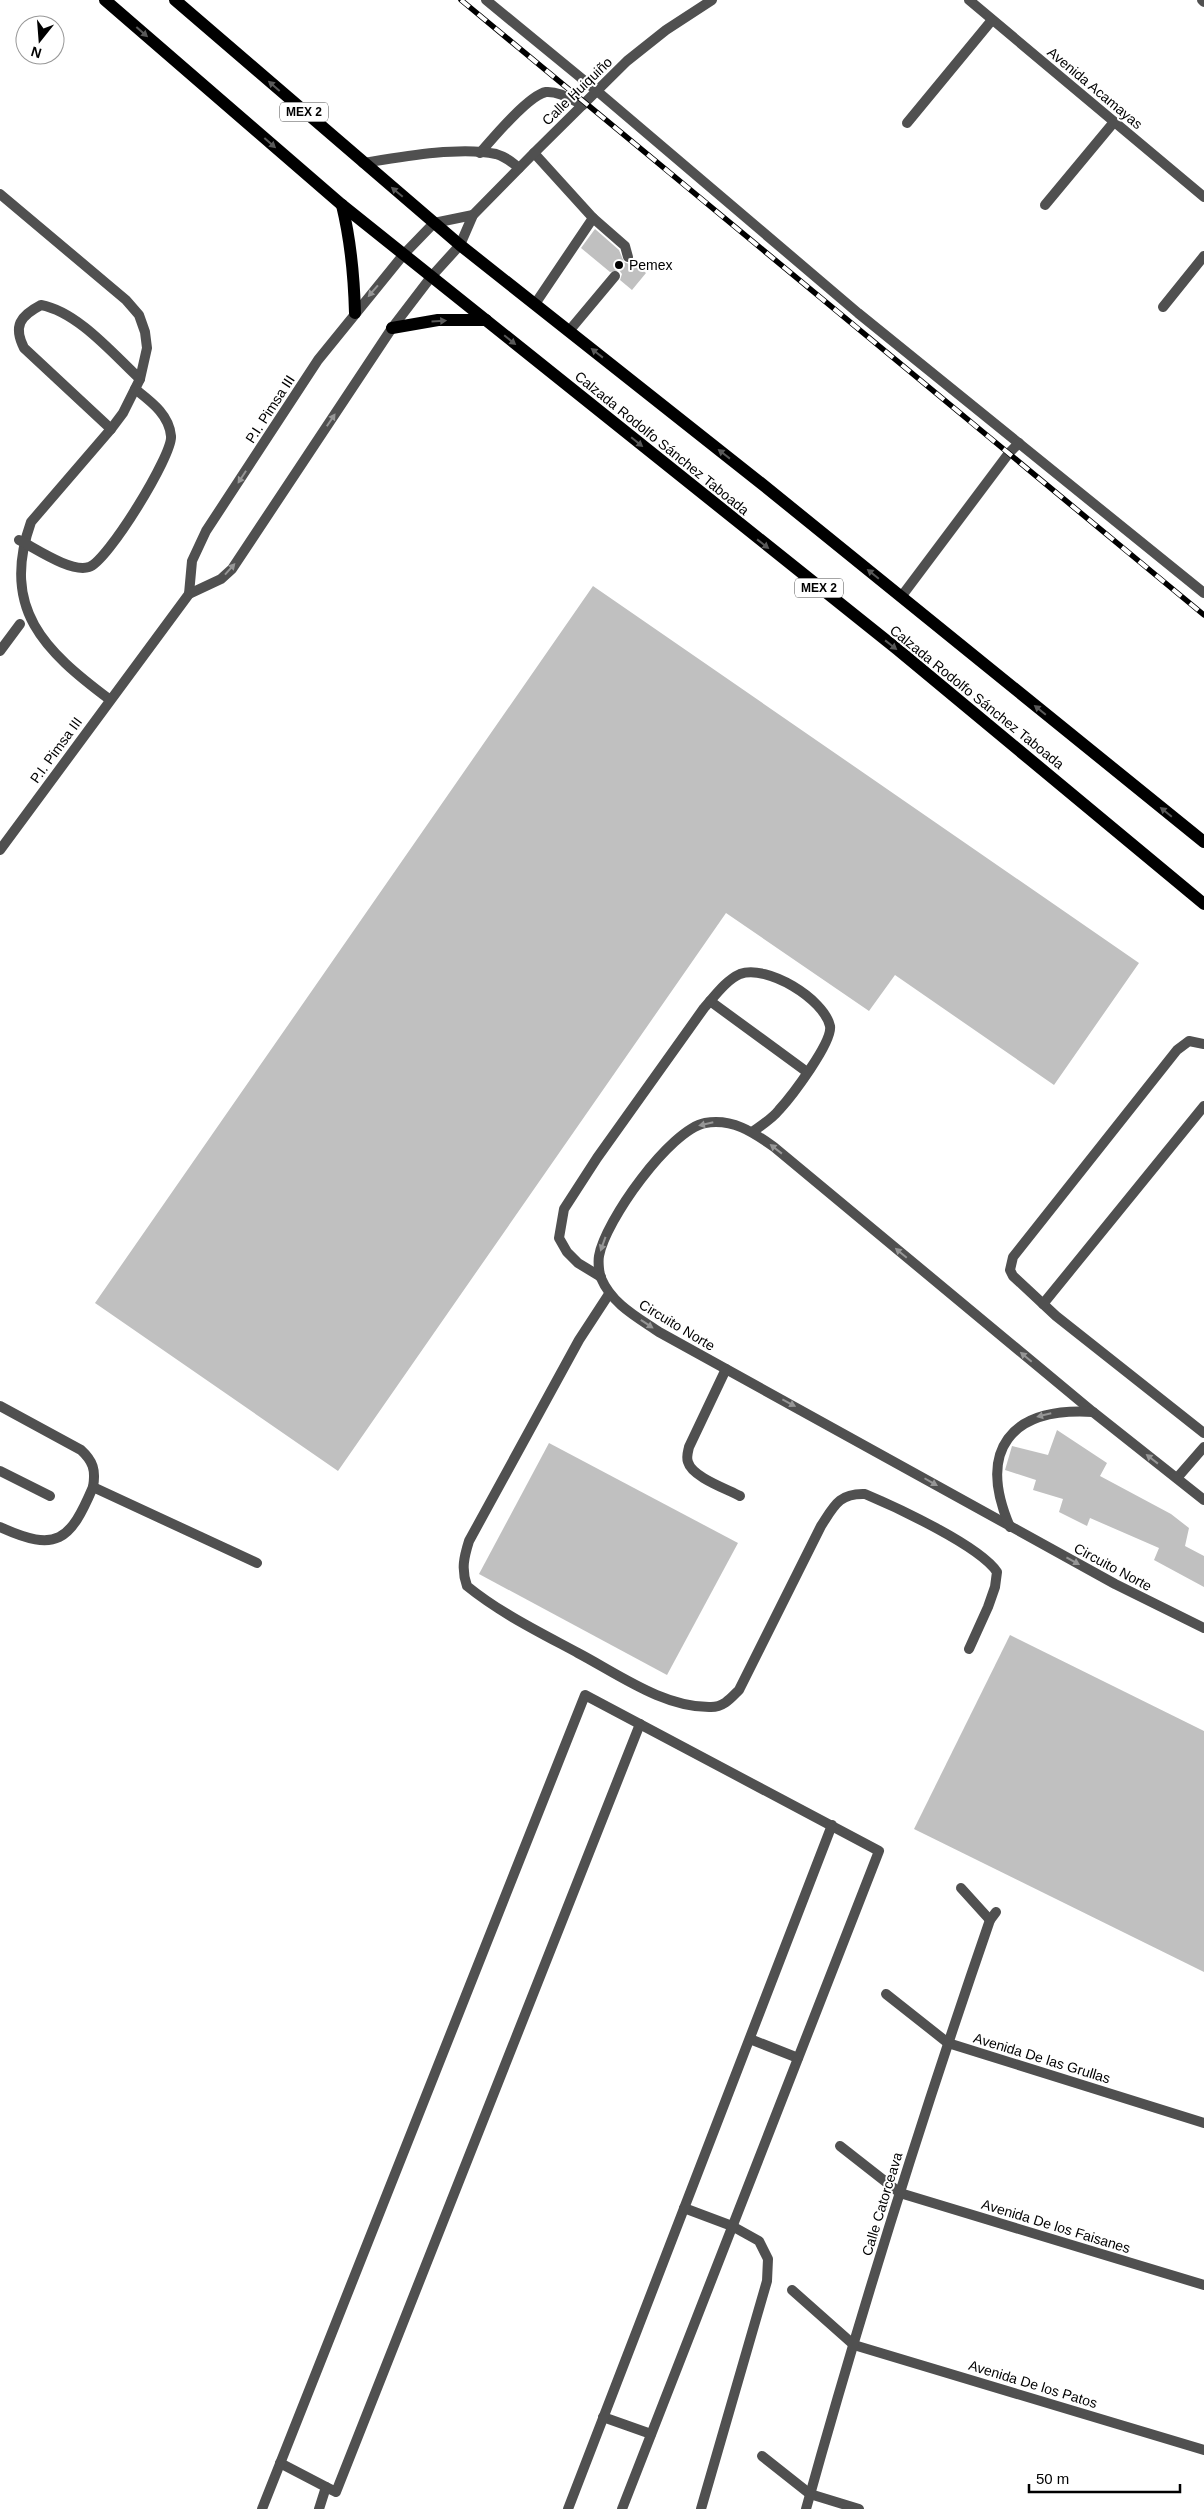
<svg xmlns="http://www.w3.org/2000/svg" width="1204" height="2509" viewBox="0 0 1204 2509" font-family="Arial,sans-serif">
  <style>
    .building { fill: #c0c0c0 }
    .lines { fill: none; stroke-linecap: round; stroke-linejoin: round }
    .lane { stroke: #505050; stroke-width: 10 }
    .street { stroke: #505050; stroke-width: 10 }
    .primary { stroke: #000; stroke-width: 12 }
    .rail-casing { stroke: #000; stroke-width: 5.5 }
    .rail { stroke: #fff; stroke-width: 4; stroke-dasharray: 11; stroke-linecap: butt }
    .oneway { fill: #595959 }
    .oneway2 { fill: #969696 }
    .poi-dot { fill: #000; stroke: #fff; stroke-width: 2 }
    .labels { text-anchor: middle; stroke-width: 4; stroke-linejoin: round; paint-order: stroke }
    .shield { fill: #fff; stroke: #4c4c4c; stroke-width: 1 }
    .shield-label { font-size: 12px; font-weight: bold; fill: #000 }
    .street-label { font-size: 14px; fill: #000; stroke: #fff }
    .poi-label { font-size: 14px; fill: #000; stroke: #fff; text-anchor: start }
  </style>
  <rect width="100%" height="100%" fill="#fff"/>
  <!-- building -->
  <g class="building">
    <path d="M 595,229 L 619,250 L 624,262 L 629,264 L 633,262 L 646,273 L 632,290 L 620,280 L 622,274 L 619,270 L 610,272 L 581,248 Z"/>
    <path d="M 593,586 L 1139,963 L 1054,1085 L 895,975 L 869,1011 L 726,913 L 338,1471 L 95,1303 Z"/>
    <path d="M 1057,1430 L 1107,1463 L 1100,1476 L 1171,1514 L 1189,1528 L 1185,1546 L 1204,1556 L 1204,1587 L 1154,1560 L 1159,1548 L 1090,1518 L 1087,1526 L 1059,1512 L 1063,1499 L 1033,1490 L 1036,1480 L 1005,1470 L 1012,1446 L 1048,1455 Z"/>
    <path d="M 549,1443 L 738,1543 L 667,1675 L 479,1574 Z"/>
    <path d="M 1010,1635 L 1204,1731 L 1204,1972 L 914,1829 Z"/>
  </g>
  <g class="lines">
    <!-- lane -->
    <g class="lane">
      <path d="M 480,153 C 492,139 529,95 546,92 C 559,91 572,100 583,105"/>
      <path d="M 534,153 L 593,218 L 625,246 L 628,257"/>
      <path d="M 363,163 C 400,157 460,146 496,154 C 506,157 512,162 519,168"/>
      <path d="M 0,194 L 126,300 L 139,315 L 145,332 L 147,348 L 140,379 L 123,413 L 111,429 L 31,522 C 0,609 45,651 109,699"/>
      <path d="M 535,304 L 593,218"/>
      <path d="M 569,331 L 615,276"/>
      <path d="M 111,429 L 24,348 C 13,326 20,316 41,305 C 78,312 113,354 140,379"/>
      <path d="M 19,540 C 35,548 71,573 89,567 C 107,562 173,455 171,436 C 169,414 150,401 135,389"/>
      <path d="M 189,594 L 192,561 L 206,531 L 318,360 L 404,254"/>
      <path d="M 0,651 L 20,624"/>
      <path d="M 0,850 L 189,594 L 221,579 L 232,569 L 392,328 L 431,277"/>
      <path d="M 710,1001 L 807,1072"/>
      <path d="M 1204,1044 L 1189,1041 L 1177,1050 L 1013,1257 L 1010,1270 L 1013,1276 L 1056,1316 L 1204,1433"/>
      <path d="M 601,1277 L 578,1263 L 567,1252 L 559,1238 L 564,1209 L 597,1158 L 704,1008 C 714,997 726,980 740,974 C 767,964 824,999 830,1026 C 833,1042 791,1097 779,1110 C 772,1119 762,1125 752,1132"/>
      <path d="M 609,1294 L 579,1340 L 469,1541 C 464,1557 461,1569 467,1586 C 500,1613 541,1633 578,1653 C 618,1674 664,1708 711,1707 C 724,1707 731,1698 739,1690 L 821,1526 C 834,1506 839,1493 865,1494 C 896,1507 980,1546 997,1572 L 995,1587 L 988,1607 L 969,1649"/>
      <path d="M 1043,1304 L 1204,1106"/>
      <path d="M 726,1369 L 689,1447 C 688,1452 686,1457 688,1462 C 692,1477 727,1489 740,1496"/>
      <path d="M 0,1406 L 81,1450 C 93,1461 96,1470 93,1487"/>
      <path d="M 0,1471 L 50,1496"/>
      <path d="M 1177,1478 L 1204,1447"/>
      <path d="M 1204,1500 L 1093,1412 L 774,1147 C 753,1132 732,1118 705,1123 C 670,1130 605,1221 599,1256 C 598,1262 599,1273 601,1278 C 612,1304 637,1317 659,1332 L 1115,1584 L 1204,1628"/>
      <path d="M 0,1527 C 57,1553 70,1541 93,1487 L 257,1563"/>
      <path d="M 1010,1527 C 977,1450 1010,1407 1093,1412"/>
      <path d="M 750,2039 L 798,2058"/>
      <path d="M 684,2208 L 732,2226 L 759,2241 L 768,2259 L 767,2281 L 701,2509"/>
      <path d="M 603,2417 L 651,2434"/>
      <path d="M 280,2463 L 326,2487 L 319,2509"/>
      <path d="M 326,2487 L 336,2492 L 640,1724"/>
      <path d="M 262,2509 L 585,1695 L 879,1851 L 622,2509"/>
      <path d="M 568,2509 L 832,1825"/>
    </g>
    <!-- street -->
    <g class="street">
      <path d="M 486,0 L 597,91 L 858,313 L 1204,593"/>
      <path d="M 969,0 L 1204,197"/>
      <path d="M 1202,0 L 1204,2"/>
      <path d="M 907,123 L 992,20"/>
      <path d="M 1045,205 L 1114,122"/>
      <path d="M 404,254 L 434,223 L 473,215"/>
      <path d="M 431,277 L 460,245 L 473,215 L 534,153 L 627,61 L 666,30 L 712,0"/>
      <path d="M 1163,307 L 1204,256"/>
      <path d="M 901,597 L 1009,453 L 1019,443"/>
      <path d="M 961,1888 L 990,1920"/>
      <path d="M 886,1994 L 948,2043 L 1204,2123"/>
      <path d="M 840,2146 L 900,2193 L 1204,2285"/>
      <path d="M 792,2290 L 854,2345 L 1204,2450"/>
      <path d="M 762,2456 L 810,2494 L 859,2509"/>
      <path d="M 806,2509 C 861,2311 923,2114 990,1920 L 996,1912"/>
    </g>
    <!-- primary -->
    <g class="primary">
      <path d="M 105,0 L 342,205 L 897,649 L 1204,904"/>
      <path d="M 175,0 L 460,245 L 762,484 L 1204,842"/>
      <path d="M 342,205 C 351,242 354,275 355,313"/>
      <path d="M 392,328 L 438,320 L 486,320"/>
    </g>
    <!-- rail casing -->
    <g class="rail-casing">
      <path id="rail" d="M 461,0 L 1204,615"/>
    </g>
    <!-- rail -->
    <use href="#rail" class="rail"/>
  </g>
  <!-- one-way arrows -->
  <defs><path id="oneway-solid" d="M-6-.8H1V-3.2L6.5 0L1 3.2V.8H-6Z" transform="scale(1.25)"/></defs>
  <g class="oneway">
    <use href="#oneway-solid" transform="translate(142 32) rotate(41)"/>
    <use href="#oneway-solid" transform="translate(274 86) rotate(-139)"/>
    <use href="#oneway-solid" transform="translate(270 143) rotate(41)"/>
    <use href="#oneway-solid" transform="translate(397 192) rotate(-140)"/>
    <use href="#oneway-solid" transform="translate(439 321) rotate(-3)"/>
    <use href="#oneway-solid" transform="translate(510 340) rotate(39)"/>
    <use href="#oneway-solid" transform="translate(597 353) rotate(-142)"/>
    <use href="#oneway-solid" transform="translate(637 442) rotate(39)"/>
    <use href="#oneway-solid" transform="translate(724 454) rotate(-142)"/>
    <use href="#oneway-solid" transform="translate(763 544) rotate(38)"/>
    <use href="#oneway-solid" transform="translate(873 574) rotate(-141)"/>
    <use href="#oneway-solid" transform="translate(891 645) rotate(38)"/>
    <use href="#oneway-solid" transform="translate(1040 710) rotate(-141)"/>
    <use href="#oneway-solid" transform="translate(1166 812) rotate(-141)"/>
  </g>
  <g class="oneway2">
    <use href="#oneway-solid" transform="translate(373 291) rotate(131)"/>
    <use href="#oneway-solid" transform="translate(331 420) rotate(-56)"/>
    <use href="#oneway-solid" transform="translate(242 477) rotate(123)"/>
    <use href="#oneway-solid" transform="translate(230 569) rotate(-48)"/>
    <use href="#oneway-solid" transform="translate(706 1124) rotate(167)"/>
    <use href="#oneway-solid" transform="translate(776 1149) rotate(-142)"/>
    <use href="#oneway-solid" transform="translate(603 1244) rotate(110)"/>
    <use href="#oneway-solid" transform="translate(901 1253) rotate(-140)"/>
    <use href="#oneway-solid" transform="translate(647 1324) rotate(34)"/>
    <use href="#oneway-solid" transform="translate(1026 1357) rotate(-140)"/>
    <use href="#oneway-solid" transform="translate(789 1403) rotate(28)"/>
    <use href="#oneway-solid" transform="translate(1044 1415) rotate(166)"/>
    <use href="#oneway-solid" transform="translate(1152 1459) rotate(-142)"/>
    <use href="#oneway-solid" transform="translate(931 1482) rotate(30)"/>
    <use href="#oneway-solid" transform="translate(1073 1561) rotate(29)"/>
  </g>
  <!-- markers -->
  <circle class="poi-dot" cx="619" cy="265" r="5"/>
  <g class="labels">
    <!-- shield labels -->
    <g class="shield">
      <rect x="280" y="102.5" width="48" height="19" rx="4"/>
      <rect x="795" y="578.5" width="48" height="19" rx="4"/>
    </g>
    <g class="shield-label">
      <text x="304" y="116">MEX 2</text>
      <text x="819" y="592">MEX 2</text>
    </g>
    <!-- street labels -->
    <g class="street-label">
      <text transform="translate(1095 88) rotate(40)" y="5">Avenida Acamayas</text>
      <text transform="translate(577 91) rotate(-44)" y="5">Calle Huiquiño</text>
      <text transform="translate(270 409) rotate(-57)" y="5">P.I. Pimsa III</text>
      <text transform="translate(662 443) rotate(39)" y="5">Calzada Rodolfo Sánchez Taboada</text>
      <text transform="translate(977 697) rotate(39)" y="5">Calzada Rodolfo Sánchez Taboada</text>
      <text transform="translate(56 750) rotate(-54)" y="5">P.I. Pimsa III</text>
      <text transform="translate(677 1325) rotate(31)" y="5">Circuito Norte</text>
      <text transform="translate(1113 1567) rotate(28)" y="5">Circuito Norte</text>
      <text transform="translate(1042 2058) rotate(17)" y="5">Avenida De las Grullas</text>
      <text transform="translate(882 2204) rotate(-73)" y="5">Calle Catorceava</text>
      <text transform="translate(1056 2226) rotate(17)" y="5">Avenida De los Faisanes</text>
      <text transform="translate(1033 2384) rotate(17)" y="5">Avenida De los Patos</text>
    </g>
    <!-- poi labels -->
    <g class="poi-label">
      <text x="629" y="270">Pemex</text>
    </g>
  </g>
  <!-- north arrow -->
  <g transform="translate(40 40) rotate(197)"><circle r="24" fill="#ffffff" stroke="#999999"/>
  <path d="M0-4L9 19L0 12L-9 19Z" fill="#000000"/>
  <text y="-8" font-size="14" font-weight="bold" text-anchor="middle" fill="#000000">N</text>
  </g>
  <!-- scale -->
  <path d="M1029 2484v8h151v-8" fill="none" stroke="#000000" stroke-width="2.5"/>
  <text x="1036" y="2484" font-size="15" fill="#000000" stroke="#ffffff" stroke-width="4" paint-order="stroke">50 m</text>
</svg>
